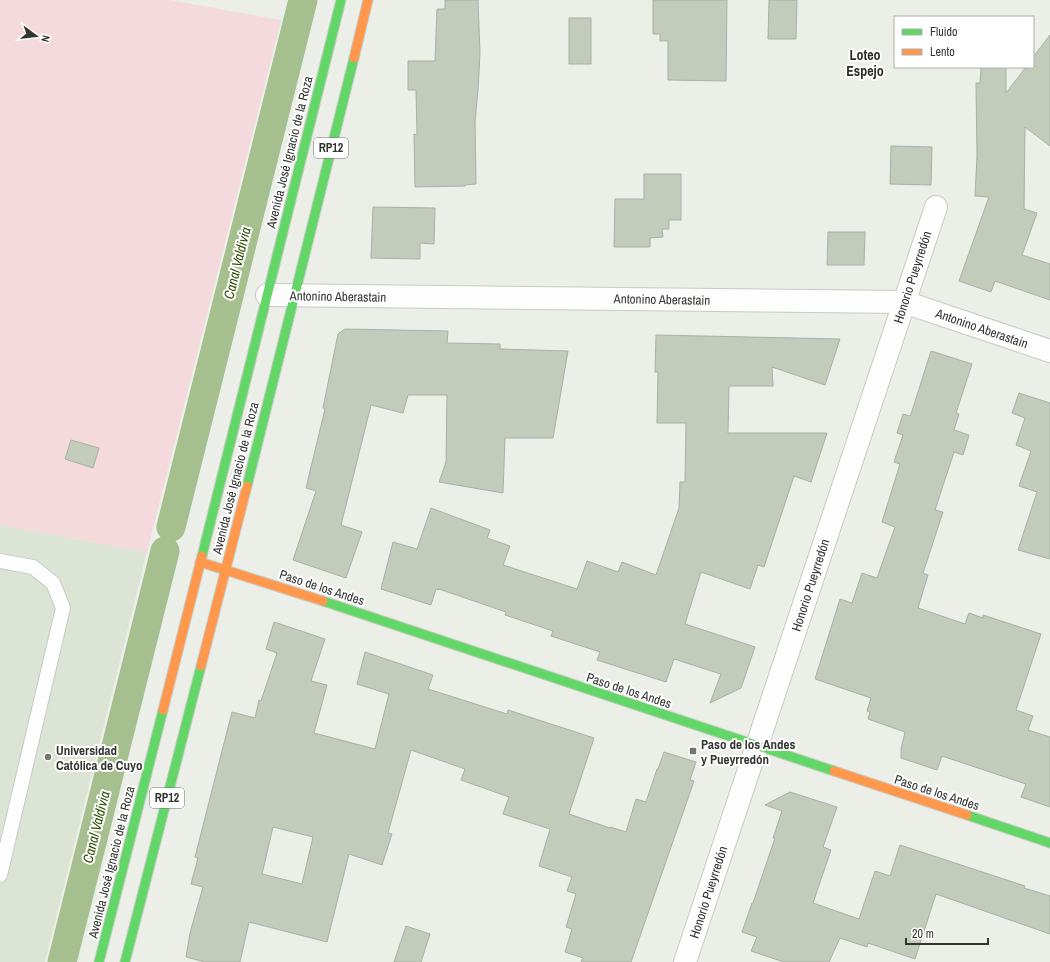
<svg xmlns="http://www.w3.org/2000/svg" width="1050" height="962" viewBox="0 0 1050 962" font-family="'Archivo Narrow',sans-serif">
  <style>
    .built { fill: #dce4d6 }
    .green { fill: #f4dadc }
    .lines { fill: none; stroke-linecap: round; stroke-linejoin: round }
    .canal { stroke: #a6bf8e; stroke-width: 29 }
    .building { fill: #c3cbbb; stroke: #abaea9; fill-rule: evenodd }
    .lane-casing { stroke: #c8cbc5; stroke-width: 16 }
    .street-casing { stroke: #c8cbc5; stroke-width: 24 }
    .fast-casing { stroke: #c8cbc5; stroke-width: 11 }
    .slow-casing { stroke: #c8cbc5; stroke-width: 11 }
    .lane { stroke: #fcfdfc; stroke-width: 14 }
    .street { stroke: #fcfdfc; stroke-width: 22 }
    .fast { stroke: #63d668; stroke-width: 9 }
    .slow { stroke: #ff974d; stroke-width: 9 }
    .poi-dot { fill: #737670; stroke: #fff; stroke-width: 1.5 }
    .labels { text-anchor: middle; stroke-width: 4; stroke-linejoin: round; paint-order: stroke }
    .shield { fill: #fff; stroke: #70726e; stroke-width: 1 }
    .shield-label { font-size: 12px; font-weight: bold; fill: #323530 }
    .street-label { font-size: 13px; fill: #323530; stroke: #fff }
    .poi-label { font-size: 13px; font-weight: bold; fill: #323530; stroke: #fff; text-anchor: start }
    .neighbourhood-label { font-size: 14px; font-weight: bold; fill: #292f25; stroke: #fff }
    .water-label { font-size: 14px; font-style: italic; fill: #2e4d01; stroke: #fff }
  </style>
  <rect width="100%" height="100%" fill="#ebefe8"/>
  <!-- built -->
  <path class="built" d="M 0,525 L 147,552 L 45,962 L 0,962 Z"/>
  <!-- green -->
  <path class="green" d="M 0,0 L 170,0 L 281,20 L 147,552 L 0,525 Z"/>
  <g class="lines">
    <!-- canal -->
    <g class="canal">
      <path d="M 171,527 L 303,0"/>
      <path d="M 62,962 L 165,551"/>
    </g>
  </g>
  <!-- building -->
  <g class="building">
    <path d="M 445,0 L 478,0 L 480,53 L 478,90 L 475,122 L 476,184 L 465,185 L 465,186 L 415,187 L 414,134 L 417,135 L 416,90 L 408,90 L 408,61 L 435,61 L 437,9 L 445,9 Z"/>
    <path d="M 653,0 L 727,0 L 726,81 L 668,80 L 668,41 L 660,41 L 660,34 L 653,34 Z"/>
    <path d="M 769,0 L 797,0 L 796,39 L 768,39 Z"/>
    <rect x="569" y="18" width="22" height="46"/>
    <path d="M 1050,35 L 1050,146 L 1025,127 L 1024,209 L 1037,213 L 1022,255 L 1050,264 L 1050,300 L 995,281 L 991,292 L 959,281 L 989,197 L 975,196 L 977,156 L 976,83 L 980,83 L 981,67 L 1006,67 L 1006,93 L 1026,67 L 1033,67 L 1033,57 Z"/>
    <path d="M 891,146 L 932,147 L 931,185 L 890,184 Z"/>
    <path d="M 644,174 L 681,174 L 681,220 L 669,220 L 669,229 L 662,229 L 663,237 L 650,238 L 650,247 L 614,247 L 615,199 L 644,199 Z"/>
    <path d="M 373,207 L 435,208 L 434,244 L 420,243 L 420,259 L 371,258 Z"/>
    <path d="M 828,232 L 865,232 L 864,265 L 827,265 Z"/>
    <path d="M 345,329 L 448,331 L 447,343 L 500,344 L 500,349 L 568,351 L 553,438 L 505,438 L 503,493 L 439,482 L 446,462 L 447,395 L 408,395 L 403,413 L 371,405 L 341,525 L 362,532 L 346,578 L 293,560 L 316,491 L 306,488 L 325,409 L 323,408 L 338,334 Z"/>
    <path d="M 656,335 L 840,339 L 825,385 L 772,367 L 773,386 L 729,386 L 728,433 L 827,433 L 811,482 L 794,476 L 764,567 L 758,565 L 750,589 L 701,572 L 685,624 L 755,647 L 741,688 L 710,703 L 721,674 L 674,659 L 666,682 L 597,660 L 600,652 L 551,636 L 553,631 L 505,615 L 506,612 L 439,589 L 438,590 L 436,589 L 431,605 L 381,589 L 393,542 L 417,549 L 431,508 L 490,530 L 487,538 L 510,546 L 503,565 L 577,589 L 587,561 L 618,572 L 622,562 L 656,575 L 679,508 L 680,482 L 685,482 L 686,423 L 657,423 L 658,372 L 655,372 Z"/>
    <path d="M 931,351 L 972,364 L 956,413 L 959,414 L 954,430 L 969,435 L 963,455 L 954,452 L 935,510 L 943,512 L 923,573 L 928,575 L 918,608 L 965,624 L 969,613 L 983,618 L 983,615 L 1041,634 L 1016,710 L 1033,716 L 1028,730 L 1050,737 L 1050,807 L 1021,797 L 1026,784 L 942,756 L 937,770 L 901,758 L 901,749 L 905,732 L 868,719 L 870,712 L 867,711 L 871,698 L 815,679 L 840,599 L 852,603 L 862,573 L 877,578 L 895,527 L 882,522 L 900,464 L 894,462 L 903,435 L 897,433 L 903,414 L 910,416 L 912,411 Z"/>
    <path d="M 1019,393 L 1050,403 L 1050,559 L 1018,550 L 1037,492 L 1019,486 L 1031,451 L 1016,445 L 1025,418 L 1012,413 Z"/>
    <path d="M 71,440 L 99,448 L 93,468 L 65,459 Z"/>
    <path d="M 274,622 L 325,639 L 311,681 L 327,685 L 314,733 L 375,749 L 389,694 L 357,684 L 365,652 L 433,675 L 428,689 L 507,714 L 508,710 L 594,738 L 569,814 L 610,828 L 610,827 L 626,832 L 636,799 L 646,802 L 657,769 L 658,769 L 664,752 L 696,762 L 690,780 L 694,781 L 631,962 L 581,962 L 583,958 L 565,952 L 572,929 L 566,927 L 576,894 L 567,891 L 572,877 L 539,866 L 550,829 L 503,814 L 509,797 L 461,780 L 465,769 L 411,750 L 388,833 L 392,834 L 382,865 L 349,854 L 327,942 L 249,922 L 240,962 L 205,962 L 186,957 L 190,933 L 203,887 L 191,884 L 198,858 L 195,857 L 232,712 L 255,718 L 259,700 L 261,701 L 277,653 L 266,649 ZM 273,827 L 313,837 L 302,884 L 262,874 Z"/>
    <path d="M 790,792 L 837,807 L 823,847 L 831,850 L 813,903 L 859,919 L 875,871 L 890,876 L 900,845 L 1025,886 L 1024,888 L 1050,896 L 1050,934 L 936,894 L 915,959 L 868,943 L 867,947 L 840,938 L 829,962 L 784,962 L 751,951 L 757,937 L 742,932 L 752,903 L 753,903 L 775,838 L 773,838 L 782,811 L 765,805 Z"/>
    <path d="M 406,926 L 430,934 L 421,962 L 394,962 Z"/>
  </g>
  <g class="lines">
    <!-- lane casing -->
    <g class="lane-casing">
      <path id="lane" d="M 0,561 L 33,567 L 53,583 L 63,608 L 0,875"/>
    </g>
    <!-- street casing -->
    <g class="street-casing">
      <g id="street">
        <path d="M 267,295 L 904,302 L 1050,351"/>
        <path d="M 685,962 L 936,207"/>
      </g>
    </g>
    <!-- fast casing -->
    <g class="fast-casing">
      <g id="fast">
        <path d="M 247,486 L 354,58"/>
        <path d="M 202,556 L 341,0"/>
        <path d="M 323,601 L 834,771"/>
        <path d="M 967,815 L 1050,843"/>
        <path d="M 99,962 L 163,710"/>
        <path d="M 125,962 L 201,666"/>
      </g>
    </g>
    <!-- slow casing -->
    <g class="slow-casing">
      <g id="slow">
        <path d="M 354,58 L 368,0"/>
        <path d="M 200,562 L 323,601"/>
        <path d="M 201,666 L 247,486"/>
        <path d="M 163,710 L 202,556"/>
        <path d="M 834,771 L 967,815"/>
      </g>
    </g>
    <!-- lane -->
    <use href="#lane" class="lane"/>
    <!-- street -->
    <use href="#street" class="street"/>
    <!-- fast -->
    <use href="#fast" class="fast"/>
    <!-- slow -->
    <use href="#slow" class="slow"/>
  </g>
  <!-- markers -->
  <g class="poi-dot">
    <rect x="689" y="747" width="8" height="8" rx="2"/>
    <circle cx="48" cy="757" r="4"/>
  </g>
  <g class="labels">
    <!-- shield labels -->
    <g class="shield">
      <rect x="314" y="138" width="34" height="20" rx="3"/>
      <rect x="150" y="788" width="34" height="20" rx="3"/>
    </g>
    <g class="shield-label">
      <text x="331" y="152">RP12</text>
      <text x="167" y="802">RP12</text>
    </g>
    <!-- street labels -->
    <g class="street-label">
      <text transform="translate(289 152) rotate(-76)" y="5">Avenida José Ignacio de la Roza</text>
      <text transform="translate(912 277) rotate(-72)" y="5">Honorio Pueyrredón</text>
      <text transform="translate(338 296) rotate(1)" y="5">Antonino Aberastain</text>
      <text transform="translate(662 299) rotate(1)" y="5">Antonino Aberastain</text>
      <text transform="translate(982 328) rotate(19)" y="5">Antonino Aberastain</text>
      <text transform="translate(235 478) rotate(-76)" y="5">Avenida José Ignacio de la Roza</text>
      <text transform="translate(810 585) rotate(-72)" y="5">Honorio Pueyrredón</text>
      <text transform="translate(322 587) rotate(18)" y="5">Paso de los Andes</text>
      <text transform="translate(629 690) rotate(18)" y="5">Paso de los Andes</text>
      <text transform="translate(937 792) rotate(18)" y="5">Paso de los Andes</text>
      <text transform="translate(111 862) rotate(-76)" y="5">Avenida José Ignacio de la Roza</text>
      <text transform="translate(708 892) rotate(-72)" y="5">Honorio Pueyrredón</text>
    </g>
    <!-- poi labels -->
    <g class="poi-label">
      <text x="701" y="749">Paso de los Andes<tspan x="701" dy="15">y Pueyrredón</tspan></text>
      <text x="56" y="755">Universidad<tspan x="56" dy="15">Católica de Cuyo</tspan></text>
    </g>
    <!-- neighbourhood labels -->
    <g class="neighbourhood-label">
      <text x="865" y="60">Loteo<tspan x="865" dy="16">Espejo</tspan></text>
    </g>
    <!-- water labels -->
    <g class="water-label">
      <text transform="translate(237 263) rotate(-76)" y="5">Canal Valdivia</text>
      <text transform="translate(96 827) rotate(-76)" y="5">Canal Valdivia</text>
    </g>
  </g>
  <!-- legend -->
  <rect x="894" y="16" width="140" height="52" fill="#ffffff" stroke="#adaeac"/>
  <rect x="902" y="29" width="20" height="6" fill="#63d668" stroke="#adaeac"/>
  <text x="930" y="36" font-size="12" fill="#323530">Fluido</text>
  <rect x="902" y="49" width="20" height="6" fill="#ff974d" stroke="#adaeac"/>
  <text x="930" y="56" font-size="12" fill="#323530">Lento</text>
  <!-- north arrow -->
  <g transform="translate(36 36) rotate(105)" stroke="#ffffff" stroke-width="3" paint-order="stroke">
  <path d="M0-3L7 15L0 10L-7 15Z" fill="#323530"/>
  <text y="-6" font-size="11" font-weight="bold" text-anchor="middle" fill="#323530">N</text>
  </g>
  <!-- scale -->
  <path d="M906 938v6h82v-6" fill="none" stroke="#323530" stroke-width="2"/>
  <text x="912" y="938" font-size="12" fill="#323530" stroke="#ffffff" stroke-width="3" paint-order="stroke">20 m</text>
</svg>
